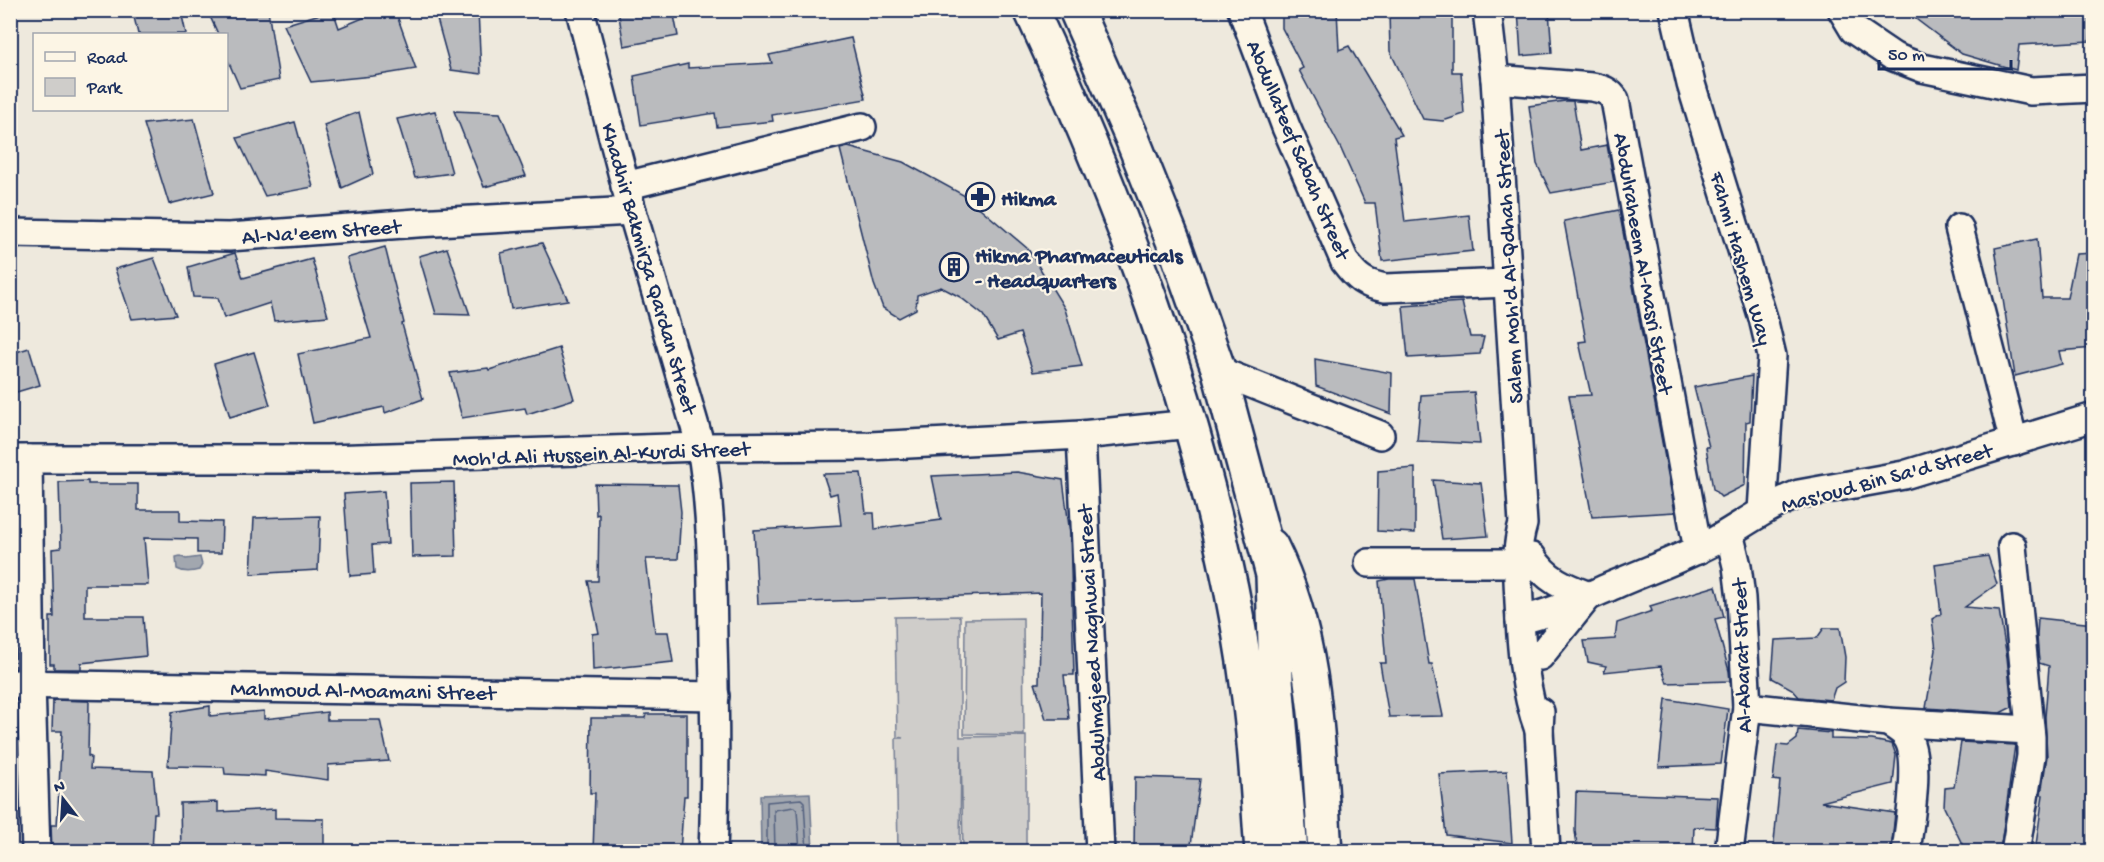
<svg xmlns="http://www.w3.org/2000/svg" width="2104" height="862" viewBox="0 0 2104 862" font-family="'Gochi Hand',sans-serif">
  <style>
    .green { fill: #cfcdca; stroke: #757e94; stroke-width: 1.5 }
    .water { fill: #a2a7af; stroke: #6c778f; stroke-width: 1.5 }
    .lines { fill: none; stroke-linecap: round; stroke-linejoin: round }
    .shore { stroke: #515f7e; stroke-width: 1.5 }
    .building { fill: #babbbe; stroke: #1b2f5e; stroke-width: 1.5 }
    .minor-casing { stroke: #1b2f5e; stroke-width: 32 }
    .major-casing { stroke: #1b2f5e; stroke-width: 38 }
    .highway-casing { stroke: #1b2f5e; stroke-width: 38 }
    .minor { stroke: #fcf5e5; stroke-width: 27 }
    .major { stroke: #fcf5e5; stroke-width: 33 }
    .highway { stroke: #fcf5e5; stroke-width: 33 }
    .labels { text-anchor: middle; stroke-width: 4.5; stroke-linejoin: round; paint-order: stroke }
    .street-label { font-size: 22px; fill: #1b2f5e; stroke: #fcf5e5 }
    .poi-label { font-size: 22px; font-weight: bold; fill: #1b2f5e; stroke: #fcf5e5; text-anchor: start }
  </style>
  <rect width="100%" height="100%" fill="#eee9dd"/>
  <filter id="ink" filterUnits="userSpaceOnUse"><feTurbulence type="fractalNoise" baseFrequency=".0167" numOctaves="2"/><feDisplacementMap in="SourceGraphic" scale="12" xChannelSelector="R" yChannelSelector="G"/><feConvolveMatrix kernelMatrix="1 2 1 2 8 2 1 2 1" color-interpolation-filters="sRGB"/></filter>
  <g filter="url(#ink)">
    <!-- green -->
    <g class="green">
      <path d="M 960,616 L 960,737 L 1026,736 L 1026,851 L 963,851 L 961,745 L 960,851 L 898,851 L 896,738 L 903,738 L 897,737 L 895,617 Z"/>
      <path d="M 1023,618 L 1024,735 L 964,734 L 965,619 Z"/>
    </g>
    <!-- water -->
    <g class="water">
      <path d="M 180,556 L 186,559 L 200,557 L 202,565 L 199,570 C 192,572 184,573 177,569 L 176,557 Z"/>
      <path d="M 810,793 L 813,851 L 761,851 L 760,795 Z"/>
    </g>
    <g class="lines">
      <!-- shore -->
      <g class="shore">
        <path d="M 767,852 L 767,802 L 801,799 L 804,802 L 807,852"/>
        <path d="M 775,852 L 774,810 L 794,807 L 797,810 L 800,852"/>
      </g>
    </g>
    <!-- building -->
    <g class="building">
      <path d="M 232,10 L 268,10 L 279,80 L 240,88 L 226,56 L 226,34 L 218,34 L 209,14 Z"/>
      <path d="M 333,10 L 339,28 L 382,10 L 395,10 L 416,69 L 373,76 L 311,82 L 284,25 Z"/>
      <path d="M 478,10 L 481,74 L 451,70 L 435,12 Z"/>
      <path d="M 618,10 L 673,10 L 678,36 L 624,46 Z"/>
      <path d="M 1282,10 L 1337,10 L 1339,50 L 1349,46 L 1402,135 L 1394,137 L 1405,222 L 1469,215 L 1473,251 L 1382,261 L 1375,203 L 1365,203 L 1341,149 L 1309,89 L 1299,70 L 1303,68 L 1282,28 Z"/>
      <path d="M 1518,10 L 1549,10 L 1552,53 L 1521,56 Z"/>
      <path d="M 1904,10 L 2093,10 L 2090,41 L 2019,45 L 2016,70 L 1962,54 Z"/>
      <path d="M 181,11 L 186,34 L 138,34 L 134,17 Z"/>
      <path d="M 1452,11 L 1452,72 L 1461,72 L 1464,114 L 1443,121 L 1423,119 L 1390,51 L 1389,12 Z"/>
      <path d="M 851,38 L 866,99 L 772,115 L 773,121 L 717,127 L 715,113 L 641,125 L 634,76 L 688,64 L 688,68 L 772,63 L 769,55 Z"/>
      <path d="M 1565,101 L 1573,101 L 1581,150 L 1607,145 L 1614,182 L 1551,193 L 1537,164 L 1529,106 Z"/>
      <path d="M 435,111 L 452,173 L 415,178 L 397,119 Z"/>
      <path d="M 454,111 L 500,113 L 526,176 L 484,187 Z"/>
      <path d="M 359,112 L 373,174 L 342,188 L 324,125 Z"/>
      <path d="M 194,119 L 214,193 L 169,204 L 144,124 Z"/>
      <path d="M 295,122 L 313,187 L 265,196 L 237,138 Z"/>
      <path d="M 848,147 L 903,162 L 967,197 L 1028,249 L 1065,309 L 1082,366 L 1033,372 L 1020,333 L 998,340 L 983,315 L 960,297 L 941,287 L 917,295 L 916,309 L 899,318 L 883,308 L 874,284 L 840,149 Z"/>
      <path d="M 1619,210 L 1675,512 L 1592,517 L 1569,396 L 1591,395 L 1579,342 L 1586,341 L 1564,221 Z"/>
      <path d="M 2037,239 L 2042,298 L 2067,298 L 2076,254 L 2094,253 L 2094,348 L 2059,351 L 2062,364 L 2015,376 L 1995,248 Z"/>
      <path d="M 542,243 L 568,300 L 511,309 L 501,253 Z"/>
      <path d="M 385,247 L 404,323 L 402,324 L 423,399 L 385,413 L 384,407 L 313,423 L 298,354 L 371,338 L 347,258 Z"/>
      <path d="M 447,248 L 470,315 L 436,314 L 419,256 Z"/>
      <path d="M 235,253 L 243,278 L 312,259 L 328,316 L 274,321 L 270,303 L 224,318 L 218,298 L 193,297 L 188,267 Z"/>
      <path d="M 154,258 L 176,315 L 132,319 L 115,269 Z"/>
      <path d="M 1462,302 L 1470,337 L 1484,337 L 1480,354 L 1408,358 L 1403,306 Z"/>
      <path d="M 29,348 L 40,385 L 10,394 L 10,354 Z"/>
      <path d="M 559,348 L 574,399 L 527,414 L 525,408 L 462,418 L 450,373 L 488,368 L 489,370 Z"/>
      <path d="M 254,352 L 270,405 L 230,417 L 214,364 Z"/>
      <path d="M 1315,359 L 1392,373 L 1391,414 L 1316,386 Z"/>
      <path d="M 1752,376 L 1750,421 L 1746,422 L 1745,485 L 1721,497 L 1713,489 L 1706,447 L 1709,447 L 1694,387 Z"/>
      <path d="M 1474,392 L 1480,444 L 1417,441 L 1421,395 Z"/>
      <path d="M 1415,468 L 1415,533 L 1377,531 L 1378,471 Z"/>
      <path d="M 1017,472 L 1063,480 L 1070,534 L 1074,675 L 1064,675 L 1069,719 L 1046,719 L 1035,683 L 1039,683 L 1041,593 L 758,604 L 754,530 L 841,525 L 837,493 L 830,495 L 823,474 L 861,473 L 866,513 L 874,513 L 875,529 L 941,520 L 932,476 Z"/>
      <path d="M 1433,480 L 1481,483 L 1488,536 L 1442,539 Z"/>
      <path d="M 88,481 L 88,484 L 138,484 L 138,510 L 180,510 L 180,521 L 222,522 L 221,553 L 197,553 L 197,539 L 144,538 L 148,585 L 85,585 L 85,617 L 143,617 L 146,656 L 81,663 L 81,669 L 54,669 L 54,664 L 50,664 L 50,617 L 54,617 L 52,549 L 61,548 L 59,482 Z"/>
      <path d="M 454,482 L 456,556 L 412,557 L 410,483 Z"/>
      <path d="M 595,484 L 678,485 L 681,512 L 678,559 L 646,559 L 655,632 L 668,632 L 673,662 L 593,670 L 592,634 L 599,633 L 588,581 L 598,581 L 599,514 L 596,515 Z"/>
      <path d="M 384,491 L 388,544 L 372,545 L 374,574 L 350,576 L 344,494 Z"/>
      <path d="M 320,516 L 318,570 L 251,574 L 254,518 Z"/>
      <path d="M 1988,556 L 1997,584 L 1965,607 L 1999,610 L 2007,657 L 2012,707 L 2000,713 L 1926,708 L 1936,650 L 1932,619 L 1941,614 L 1935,564 Z"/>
      <path d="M 1389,579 L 1415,579 L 1429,664 L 1432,664 L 1443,716 L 1389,717 L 1380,663 L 1386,663 L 1379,581 Z"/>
      <path d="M 1716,586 L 1724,617 L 1715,619 L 1729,671 L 1730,681 L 1667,683 L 1661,666 L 1604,672 L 1606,666 L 1588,662 L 1584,641 L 1615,639 L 1617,623 L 1652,611 L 1650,606 Z"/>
      <path d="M 2038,618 L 2094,624 L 2094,852 L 2035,852 L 2043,795 L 2041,795 L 2047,756 L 2045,717 L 2049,666 L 2039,663 L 2037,636 Z"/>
      <path d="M 1824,628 L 1840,628 L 1845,657 L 1844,682 L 1835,688 L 1831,700 L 1799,697 L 1792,689 L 1772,678 L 1775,640 L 1817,638 Z"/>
      <path d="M 1666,699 L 1728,709 L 1721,764 L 1659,767 Z"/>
      <path d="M 53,700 L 89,701 L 88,756 L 91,757 L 90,769 L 153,771 L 157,813 L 154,813 L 152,852 L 52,852 L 51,825 L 57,825 L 62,731 L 52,731 Z"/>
      <path d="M 210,706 L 210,716 L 264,711 L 264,719 L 327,712 L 327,720 L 380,720 L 389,761 L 328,765 L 328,780 L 265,771 L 265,776 L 225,774 L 224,767 L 168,766 L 172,712 Z"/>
      <path d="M 646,714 L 687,714 L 687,796 L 684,796 L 680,852 L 593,852 L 595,793 L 590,793 L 591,718 L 645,718 Z"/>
      <path d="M 1798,730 L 1831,733 L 1831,739 L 1872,740 L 1892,744 L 1896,755 L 1893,784 L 1821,802 L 1895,813 L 1891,852 L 1773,852 L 1780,781 L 1773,780 L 1777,745 L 1788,746 L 1797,739 Z"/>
      <path d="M 1961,742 L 2015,745 L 2000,852 L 1966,852 L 1944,807 L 1945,788 L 1954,787 Z"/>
      <path d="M 1507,771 L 1512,843 L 1446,835 L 1439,774 Z"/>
      <path d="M 1135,777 L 1200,779 L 1190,852 L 1134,852 Z"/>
      <path d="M 1576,792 L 1718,797 L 1716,828 L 1694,827 L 1693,852 L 1578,852 L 1575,831 Z"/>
      <path d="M 218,802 L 218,812 L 275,809 L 275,818 L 324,819 L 324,852 L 181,852 L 180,803 Z"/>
    </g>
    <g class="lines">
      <!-- minor casing -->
      <g class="minor-casing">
        <g id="minor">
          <path d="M 580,10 L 632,211 L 701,447 C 712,512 712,576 713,642 C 715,712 716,782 713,852"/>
          <path d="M 1242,10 L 1286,127 L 1345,262 C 1357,278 1364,284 1385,288 L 1508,283"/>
          <path d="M 1487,10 L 1495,79 L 1523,524 C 1515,550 1518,576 1519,602 C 1521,645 1524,690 1539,730"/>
          <path d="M 1674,10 L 1691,84 L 1763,318 L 1772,356 L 1762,511"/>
          <path d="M 1842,10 L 1854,30 L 1894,57 L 1922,68 L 2031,91 L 2094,88"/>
          <path d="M 1495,79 L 1592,87 C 1602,89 1609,90 1615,100 L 1698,550"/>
          <path d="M 625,186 L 862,127"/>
          <path d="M 1959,228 L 2014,442"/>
          <path d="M 10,233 L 229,237 L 417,223 L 632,211"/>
          <path d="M 1219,371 L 1380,435"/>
          <path d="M 1081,435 L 1100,852"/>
          <path d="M 10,459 L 327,459 L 701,447 L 870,446 L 1081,435 L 1191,424"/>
          <path d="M 28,459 L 31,684 L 36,852"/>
          <path d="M 1729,533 L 1737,566 L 1741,598 L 1747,707 L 1729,852"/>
          <path d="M 2012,546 L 2031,737 L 2031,756 L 2015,852"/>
          <path d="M 1532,557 C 1546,580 1565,587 1589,596"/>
          <path d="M 1369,563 L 1517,563"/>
          <path d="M 1520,620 C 1553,613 1584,598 1614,585 C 1646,571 1680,559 1711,543 C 1741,526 1767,506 1799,494 L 1904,475 L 2094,417"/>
          <path d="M 1540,656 L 1586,599"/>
          <path d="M 10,684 L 715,696"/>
          <path d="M 1747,707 L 1888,722 C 1894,726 1902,730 1906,736 C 1922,756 1909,826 1906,852"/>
          <path d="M 1540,712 L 1539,730 L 1546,852"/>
          <path d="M 1888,722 L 2029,730"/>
        </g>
      </g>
      <!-- major casing -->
      <g class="major-casing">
        <path id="major" d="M 1271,546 C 1318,640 1318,748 1325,852"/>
      </g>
      <!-- highway casing -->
      <g class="highway-casing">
        <g id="highway">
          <path d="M 1031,10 C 1112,184 1181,363 1223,551 C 1234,599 1243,649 1249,698 C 1256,749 1258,801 1262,852"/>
          <path d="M 1076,10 L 1132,138 L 1174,243 L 1219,371 L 1259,521 L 1273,575 L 1276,680 L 1291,852"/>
        </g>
      </g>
      <!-- minor -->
      <use href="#minor" class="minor"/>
      <!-- major -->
      <use href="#major" class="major"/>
      <!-- highway -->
      <use href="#highway" class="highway"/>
    </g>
  </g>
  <!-- icons -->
  <defs>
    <g id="pharmacy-ring" transform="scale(1.5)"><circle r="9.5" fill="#fcf5e5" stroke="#1b2f5e" stroke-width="1.5"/><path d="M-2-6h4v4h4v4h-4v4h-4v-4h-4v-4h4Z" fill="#1b2f5e"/></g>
    <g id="building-ring" transform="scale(1.5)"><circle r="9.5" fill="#fcf5e5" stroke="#1b2f5e" stroke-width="1.5"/><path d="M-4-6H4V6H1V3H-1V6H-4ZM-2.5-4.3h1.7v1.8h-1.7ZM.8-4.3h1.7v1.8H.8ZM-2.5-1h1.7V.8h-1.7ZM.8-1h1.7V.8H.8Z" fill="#1b2f5e"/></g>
  </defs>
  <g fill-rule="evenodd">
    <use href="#pharmacy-ring" x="980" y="197"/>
    <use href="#building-ring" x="954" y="267"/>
  </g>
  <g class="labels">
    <!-- street labels -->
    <g class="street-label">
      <text transform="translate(1300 149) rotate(67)" y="8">Abdullateef Sabah Street</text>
      <text transform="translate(321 230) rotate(-4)" y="8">Al-Na'eem Street</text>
      <text transform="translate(1743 258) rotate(74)" y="8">Fahmi Hashem Way</text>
      <text transform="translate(1645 263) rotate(80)" y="8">Abdulraheem Al-Masri Street</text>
      <text transform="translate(1507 267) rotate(-93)" y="8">Salem Moh'd Al-Qdhah Street</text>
      <text transform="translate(651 268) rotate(74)" y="8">Khadhir Bakmirza Qardan Street</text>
      <text transform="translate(601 452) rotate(-2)" y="8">Moh'd Ali Hussein Al-Kurdi Street</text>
      <text transform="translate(1886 476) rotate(-15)" y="8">Mas'oud Bin Sa'd Street</text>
      <text transform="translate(1090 643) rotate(-93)" y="8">Abdulmajeed Naghwai Street</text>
      <text transform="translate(1740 656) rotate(-92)" y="8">Al-Abarat Street</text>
      <text transform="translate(363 689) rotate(1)" y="8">Mahmoud Al-Moamani Street</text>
    </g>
    <!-- poi labels -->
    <g class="poi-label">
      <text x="1001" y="205">Hikma</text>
      <text x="975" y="262">Hikma Pharmaceuticals<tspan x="975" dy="25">- Headquarters</tspan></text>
    </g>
  </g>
  <!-- margin -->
  <rect width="2104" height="862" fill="none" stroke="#fcf5e5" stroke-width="36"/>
  <rect x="18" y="18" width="2068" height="826" fill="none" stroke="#1b2f5e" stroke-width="2" filter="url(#ink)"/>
  <!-- legend -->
  <rect x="33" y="33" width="195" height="78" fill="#fcf5e5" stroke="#a2a6af" stroke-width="1.5"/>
  <rect x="45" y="52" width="30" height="9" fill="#fcf5e5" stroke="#a2a6af" stroke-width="1.5"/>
  <text x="87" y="63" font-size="18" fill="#1b2f5e">Road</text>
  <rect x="45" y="78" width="30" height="18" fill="#cfcdca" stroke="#a2a6af" stroke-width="1.5"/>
  <text x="87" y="93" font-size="18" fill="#1b2f5e">Park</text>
  <!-- north arrow -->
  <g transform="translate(63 799) rotate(343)" stroke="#fcf5e5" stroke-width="4.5" paint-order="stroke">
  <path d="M0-4.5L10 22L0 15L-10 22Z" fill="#1b2f5e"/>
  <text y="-9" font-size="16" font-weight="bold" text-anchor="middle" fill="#1b2f5e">N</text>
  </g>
  <!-- scale -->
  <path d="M1879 60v9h132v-9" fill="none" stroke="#1b2f5e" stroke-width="3"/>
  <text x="1888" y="60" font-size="18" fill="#1b2f5e" stroke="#fcf5e5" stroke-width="4.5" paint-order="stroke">50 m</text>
</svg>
